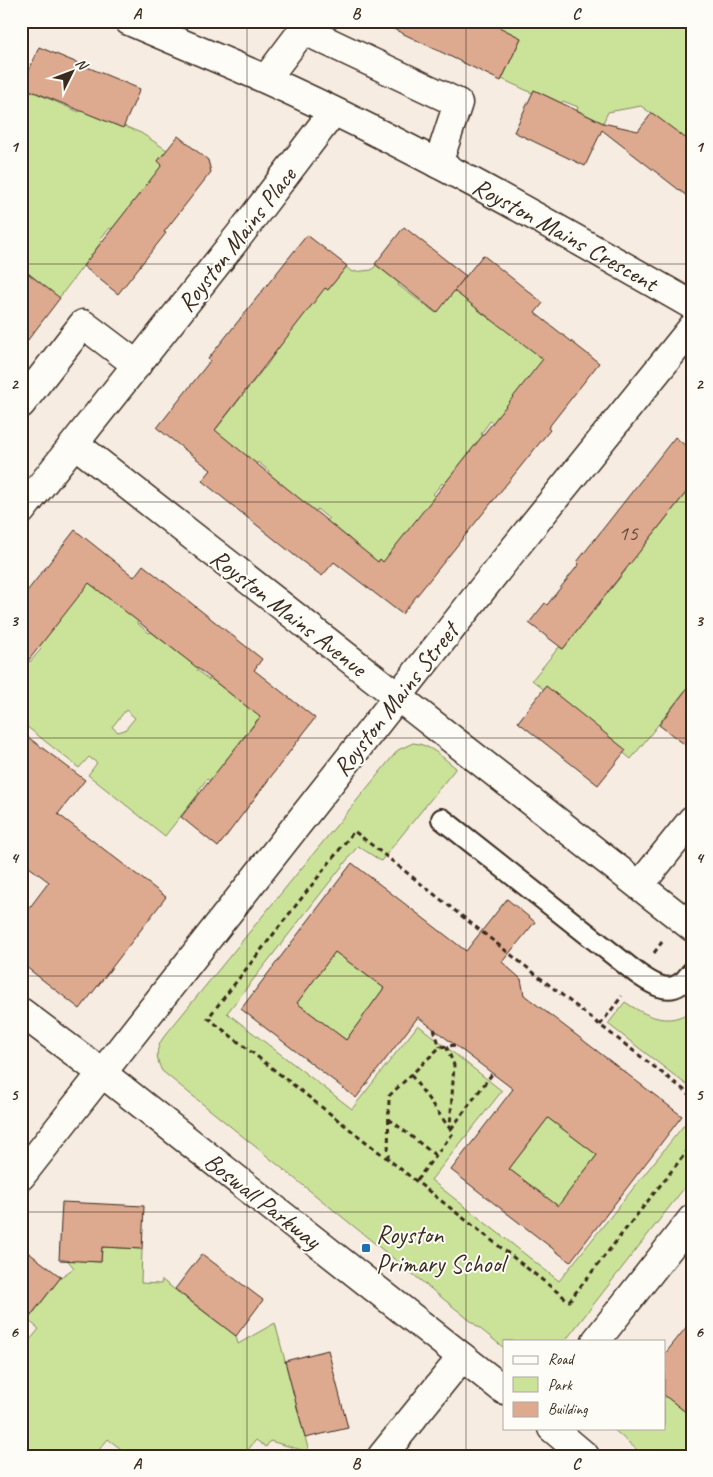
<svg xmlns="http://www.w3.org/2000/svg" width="713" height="1477" viewBox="0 0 713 1477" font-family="Caveat,sans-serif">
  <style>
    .green { fill: #cae399; stroke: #82865c; fill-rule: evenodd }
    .building { fill: #ddaa90; stroke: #3b2a1e; fill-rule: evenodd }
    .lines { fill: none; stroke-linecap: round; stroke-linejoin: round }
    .lane-casing { stroke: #3b2a1e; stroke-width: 24 }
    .street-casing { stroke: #3b2a1e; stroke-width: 31 }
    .secondary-casing { stroke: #3b2a1e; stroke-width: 31 }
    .path { stroke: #3b2a1e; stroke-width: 3; stroke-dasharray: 5 4; stroke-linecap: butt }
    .lane { stroke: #fdfcf7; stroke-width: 20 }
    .street { stroke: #fdfcf7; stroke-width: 28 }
    .secondary { stroke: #fdfcf7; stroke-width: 28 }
    .grid { fill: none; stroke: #3b2a1e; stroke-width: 1; stroke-opacity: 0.55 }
    .poi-dot { fill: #1f6fb2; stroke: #fdfcf7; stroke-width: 2 }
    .labels { text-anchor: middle; stroke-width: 4; stroke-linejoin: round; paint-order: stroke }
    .number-label { font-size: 22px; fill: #644a3a }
    .street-label { font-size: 25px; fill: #3b2a1e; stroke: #fdfcf7 }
    .poi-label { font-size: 25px; fill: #3b2a1e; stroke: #fdfcf7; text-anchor: start }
    .neatline { fill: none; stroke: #3b2a1e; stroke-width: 2 }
    .grid-label { font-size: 16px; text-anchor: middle; font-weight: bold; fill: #3b2a1e }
  </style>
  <rect width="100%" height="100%" fill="#f7ece2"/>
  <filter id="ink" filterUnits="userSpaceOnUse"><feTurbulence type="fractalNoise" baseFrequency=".02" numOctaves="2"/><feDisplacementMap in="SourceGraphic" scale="10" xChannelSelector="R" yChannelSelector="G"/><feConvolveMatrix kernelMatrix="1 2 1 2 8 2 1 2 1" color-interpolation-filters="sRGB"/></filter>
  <g filter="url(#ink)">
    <!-- green -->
    <g class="green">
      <path d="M 493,21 L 692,21 L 692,143 L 641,106 L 608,112 L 603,123 L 577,110 L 578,107 L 563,101 L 561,103 L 534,90 L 532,93 L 502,79 L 521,38 L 492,24 Z"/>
      <path d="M 21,83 L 23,84 L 22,87 L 79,112 L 80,110 L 123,128 L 124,126 L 141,133 L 167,150 L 158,161 L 165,168 L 159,170 L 112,229 L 110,228 L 100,239 L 102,241 L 59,298 L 27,272 L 21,279 Z"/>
      <path d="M 376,265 L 399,283 L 398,285 L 436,313 L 456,289 L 479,308 L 478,310 L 491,320 L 492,319 L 548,361 L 493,423 L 490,421 L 481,434 L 483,436 L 444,485 L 442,483 L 433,494 L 435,496 L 387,565 L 380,559 L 362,582 L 351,540 L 327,521 L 329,519 L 317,509 L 315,512 L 268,473 L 269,471 L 258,462 L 256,464 L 209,429 L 217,428 L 264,368 L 265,368 L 321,284 L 328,290 L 346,267 L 352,272 L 372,270 Z"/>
      <path d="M 692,485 L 692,682 L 631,759 L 532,680 L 559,647 L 563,649 L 626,570 L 624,567 L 645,545 Z"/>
      <path d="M 85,580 L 138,621 L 137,623 L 149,633 L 151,632 L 198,668 L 197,670 L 209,680 L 210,678 L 233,696 L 253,671 L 265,719 L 257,720 L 210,781 L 207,779 L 198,791 L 199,793 L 165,836 L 88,775 L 97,763 L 89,757 L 79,768 L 21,722 L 21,669 L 28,660 L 30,662 L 41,649 L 39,647 ZM 126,710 L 135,718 L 125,730 L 118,732 L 112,727 Z"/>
      <path d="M 413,743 C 430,744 443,758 456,768 L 381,861 L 358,846 L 227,1013 L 352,1109 L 418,1025 L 502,1091 L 431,1180 L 559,1281 L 692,1115 L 692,1178 L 565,1341 L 504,1341 L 504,1348 L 162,1071 C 156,1059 155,1050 163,1038 L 398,750 Z"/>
      <path d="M 335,952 L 384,988 L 346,1040 L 297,1003 Z"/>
      <path d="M 625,1002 C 646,1016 669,1028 692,1010 L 692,1089 L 608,1024 Z"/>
      <path d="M 548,1118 L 597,1155 L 558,1206 L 509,1169 Z"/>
      <path d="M 102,1247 L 142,1249 L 141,1283 L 161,1284 L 162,1280 L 236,1336 L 238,1344 L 275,1323 L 309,1452 L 270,1441 L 266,1447 L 256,1440 L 243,1456 L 130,1456 L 108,1439 L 94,1456 L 21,1456 L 21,1351 L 39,1329 L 28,1320 L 61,1277 L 74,1268 L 60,1251 L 80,1261 L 101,1262 Z"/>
      <path d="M 664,1395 L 692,1417 L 692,1456 L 644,1456 L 612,1428 L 664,1428 Z"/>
    </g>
    <!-- building -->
    <g class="building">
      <path d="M 377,21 L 487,21 L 521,38 L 501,81 Z"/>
      <path d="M 39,47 L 140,89 L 123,128 L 22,87 Z"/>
      <path d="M 534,90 L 603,123 L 638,131 L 652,113 L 692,143 L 692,200 L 602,130 L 585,166 L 514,132 Z"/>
      <path d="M 178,136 L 208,160 L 211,172 L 164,232 L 166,233 L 118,294 L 83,266 L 162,165 L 158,161 Z"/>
      <path d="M 404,227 L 466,276 L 437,313 L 375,264 Z"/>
      <path d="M 307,235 L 347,266 L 328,290 L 325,288 L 215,430 L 378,562 L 380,559 L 383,562 L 543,359 L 454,291 L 483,255 L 543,303 L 535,313 L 599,363 L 548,428 L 550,430 L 402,614 L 334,562 L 322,576 L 299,559 L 202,481 L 211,470 L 157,428 L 210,361 L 208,359 Z"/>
      <path d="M 21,268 L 60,298 L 21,349 Z"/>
      <path d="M 675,437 L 692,451 L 692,485 L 563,649 L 529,623 L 545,603 L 547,605 L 579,564 L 577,562 Z"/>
      <path d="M 75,530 L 134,577 L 143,565 L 262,659 L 254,670 L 315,718 L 218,847 L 181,817 L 260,717 L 89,583 L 21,670 L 21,599 Z"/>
      <path d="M 692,682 L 692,750 L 659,725 Z"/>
      <path d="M 546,686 L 626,750 L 598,785 L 518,722 Z"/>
      <path d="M 21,732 L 85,780 L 58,814 L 166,897 L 80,1009 L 21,963 L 21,919 L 49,882 L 21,861 Z"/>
      <path d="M 352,863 L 466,951 L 507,899 L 535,922 L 502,962 L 521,979 L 524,995 L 682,1116 L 570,1262 L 451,1170 L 513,1089 L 418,1017 L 356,1098 L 241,1009 ZM 335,952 L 384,988 L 346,1040 L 297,1003 ZM 548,1118 L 597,1155 L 558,1206 L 509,1169 Z"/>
      <path d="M 62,1202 L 144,1206 L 142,1249 L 102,1247 L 101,1262 L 59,1260 Z"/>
      <path d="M 21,1247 L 61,1277 L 21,1328 Z"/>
      <path d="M 202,1254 L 263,1300 L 236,1336 L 175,1289 Z"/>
      <path d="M 692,1320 L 692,1417 L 664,1395 L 664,1355 Z"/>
      <path d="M 328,1350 L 348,1428 L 305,1438 L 285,1361 Z"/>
    </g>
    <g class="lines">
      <!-- lane casing -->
      <g class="lane-casing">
        <path id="lane" d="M 442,819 L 638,974 C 650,982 666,994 680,984 C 685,982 688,976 692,972"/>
      </g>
      <!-- street casing -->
      <g class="street-casing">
        <g id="street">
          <path id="s1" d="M 129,21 C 175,41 220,59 265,79 C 412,145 552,225 692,305"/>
          <path d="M 266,79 L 303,30 L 458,103 L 438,164"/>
          <path d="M 21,404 L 83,324 L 137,365"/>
          <path d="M 75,444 L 692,927"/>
          <path d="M 21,511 L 241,233 L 333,112"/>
          <path d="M 640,885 L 692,820"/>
          <path d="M 21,1176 L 513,550 L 692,328"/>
          <path d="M 596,1341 L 692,1219"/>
          <path d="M 382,1456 L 462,1357"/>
        </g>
      </g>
      <!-- secondary casing -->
      <g class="secondary-casing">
        <g id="secondary">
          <path d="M 21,1012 L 102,1073 L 504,1390"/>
          <path d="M 552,1428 L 585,1456"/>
        </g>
      </g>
      <!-- path -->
      <g class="path">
        <path d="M 654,953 L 662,942"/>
        <path d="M 600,1025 L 622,996"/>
        <path d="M 434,1029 L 440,1047"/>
        <path d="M 446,1046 L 454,1065 L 450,1128"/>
        <path d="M 411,1075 L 453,1133 L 416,1181"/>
        <path d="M 692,1096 L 600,1025 L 354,831 L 208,1018 L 569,1301 L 692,1145"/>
        <path d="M 389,1119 L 435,1155"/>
        <path d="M 451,1129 L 492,1074"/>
        <path d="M 388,1159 L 389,1096 L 440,1047 L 455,1045"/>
      </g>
      <!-- lane -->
      <use href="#lane" class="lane"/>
      <!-- street -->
      <use href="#street" class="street"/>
      <!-- secondary -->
      <use href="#secondary" class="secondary"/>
    </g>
  </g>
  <!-- grid -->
  <path class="grid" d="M 247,21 L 247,1456M 466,21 L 466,1456M 21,264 L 692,264M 21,502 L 692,502M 21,738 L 692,738M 21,976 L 692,976M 21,1212 L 692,1212"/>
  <!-- markers -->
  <rect class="poi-dot" x="361" y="1243" width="10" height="10" rx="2.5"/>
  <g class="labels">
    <!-- number labels -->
    <g class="number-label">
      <text x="628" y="540">15</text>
    </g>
    <!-- street labels -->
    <g class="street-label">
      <text dy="9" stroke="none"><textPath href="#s1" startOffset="486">Royston Mains Crescent</textPath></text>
      <text transform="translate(236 239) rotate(-52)" y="9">Royston Mains Place</text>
      <text transform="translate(289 612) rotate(38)" y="9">Royston Mains Avenue</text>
      <text transform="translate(395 699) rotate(-52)" y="9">Royston Mains Street</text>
      <text transform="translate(263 1200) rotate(38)" y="9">Boswall Parkway</text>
    </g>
    <!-- poi labels -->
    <g class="poi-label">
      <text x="376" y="1243">Royston<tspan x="376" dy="29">Primary School</tspan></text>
    </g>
  </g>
  <!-- margin -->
  <rect width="713" height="1477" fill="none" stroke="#fdfcf7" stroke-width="55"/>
  <!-- legend -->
  <rect x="503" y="1340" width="162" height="90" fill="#fdfcf7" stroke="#afa8a0"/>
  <rect x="513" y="1356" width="25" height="8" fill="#fdfcf7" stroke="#afa8a0"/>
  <text x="548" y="1364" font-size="15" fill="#3b2a1e">Road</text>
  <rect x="513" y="1377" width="25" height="15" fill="#cae399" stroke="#afa8a0"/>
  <text x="548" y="1390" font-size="15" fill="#3b2a1e">Park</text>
  <rect x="513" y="1402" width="25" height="15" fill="#ddaa90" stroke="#afa8a0"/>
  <text x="548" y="1414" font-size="15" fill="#3b2a1e">Building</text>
  <!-- north arrow -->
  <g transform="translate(72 72) rotate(48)" stroke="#fdfcf7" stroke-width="4" paint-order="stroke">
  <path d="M0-4L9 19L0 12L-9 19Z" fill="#3b2a1e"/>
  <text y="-8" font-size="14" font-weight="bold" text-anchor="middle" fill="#3b2a1e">N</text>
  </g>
  <rect x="28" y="28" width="658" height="1422" class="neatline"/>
  <g class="grid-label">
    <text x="137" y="19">A</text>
    <text x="356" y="19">B</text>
    <text x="576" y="19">C</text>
    <text x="14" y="152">1</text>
    <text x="699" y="152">1</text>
    <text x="14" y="389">2</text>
    <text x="699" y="389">2</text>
    <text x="14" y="626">3</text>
    <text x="699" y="626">3</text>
    <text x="14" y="863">4</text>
    <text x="699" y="863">4</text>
    <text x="14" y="1100">5</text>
    <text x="699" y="1100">5</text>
    <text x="14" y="1337">6</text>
    <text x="699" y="1337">6</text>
    <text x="137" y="1469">A</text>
    <text x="356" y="1469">B</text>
    <text x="576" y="1469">C</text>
  </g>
</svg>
